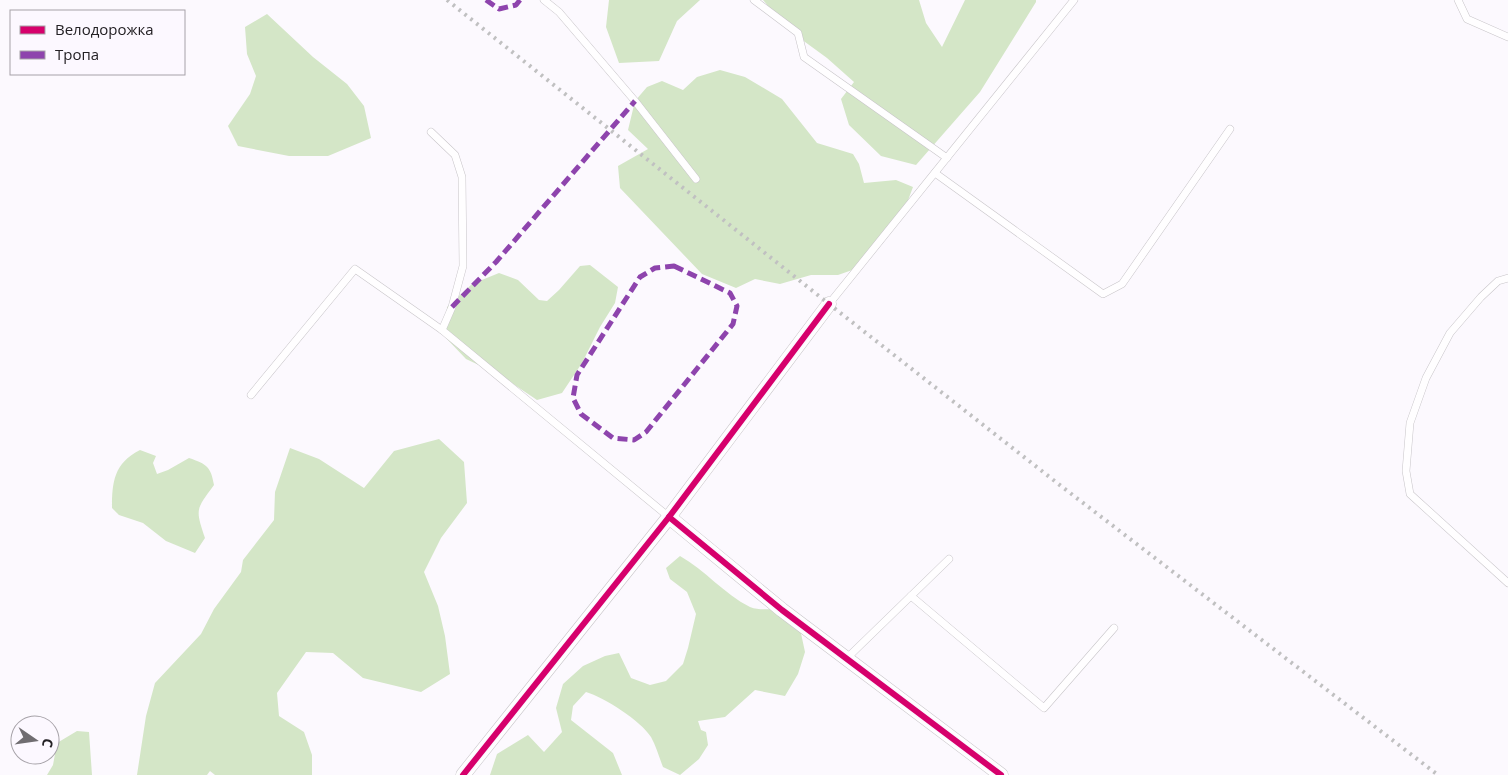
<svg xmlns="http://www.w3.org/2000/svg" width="1508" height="775" viewBox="0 0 1508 775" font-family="'Open Sans',sans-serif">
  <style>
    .green { fill: #d4e6c7 }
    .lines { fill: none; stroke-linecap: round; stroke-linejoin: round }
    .service-casing { stroke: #c8c5c9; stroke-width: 8 }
    .minor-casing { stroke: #c8c5c9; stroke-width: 15 }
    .service { stroke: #fffeff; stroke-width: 7 }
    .minor { stroke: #fffeff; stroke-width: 14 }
    .rail { stroke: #c0c0c1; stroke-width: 4; stroke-dasharray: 2.5 5; stroke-linecap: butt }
    .quiet { stroke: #8e44ad; stroke-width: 5; stroke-dasharray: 10 5; stroke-linecap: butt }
    .cycleway-casing { stroke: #fcf8ff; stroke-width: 9 }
    .cycleway { stroke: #d6006c; stroke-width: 6 }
  </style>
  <rect width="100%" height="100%" fill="#fcf9fe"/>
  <!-- green -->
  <g class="green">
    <path d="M 609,0 L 700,0 L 677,21 L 659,61 L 619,63 L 606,27 Z"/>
    <path d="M 763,0 L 919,0 L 926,23 L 942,47 L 965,0 L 1036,0 L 1036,2 L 980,92 L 916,165 L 881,156 L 849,125 L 841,99 L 854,82 L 827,58 L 790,31 Z"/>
    <path d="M 267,14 L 313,57 L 347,84 L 364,106 L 371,138 L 328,156 L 289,156 L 238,146 L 228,126 L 250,94 L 256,76 L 247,54 L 245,27 Z"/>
    <path d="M 720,70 L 745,77 L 782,99 L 817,143 L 853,154 L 859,164 L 864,183 L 896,180 L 913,187 L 904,211 L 858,268 L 838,275 L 811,275 L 780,284 L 755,279 L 736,288 L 702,274 L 620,188 L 618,166 L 648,149 L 628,130 L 635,101 L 647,87 L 662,81 L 683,90 L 697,77 Z"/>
    <path d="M 590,265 L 618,287 L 615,303 L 600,327 L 582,363 L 562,393 L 537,400 L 500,375 L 466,359 L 446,338 L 447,307 L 472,284 L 499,273 L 518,280 L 539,300 L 547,301 L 559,290 L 580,266 Z"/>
    <path d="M 439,439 L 464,462 L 467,503 L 441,538 L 424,572 L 438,606 L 445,636 L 450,674 L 421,692 L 363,678 L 333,653 L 306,652 L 277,693 L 279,716 L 304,732 L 312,755 L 312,775 L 215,775 L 210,771 L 207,775 L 137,775 L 146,716 L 155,683 L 201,634 L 214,609 L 241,572 L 243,560 L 274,520 L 275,492 L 290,448 L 319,459 L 364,488 L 394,451 Z"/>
    <path d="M 140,450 L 156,456 L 153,463 L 157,474 L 168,470 L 189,458 C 207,464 211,467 214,485 C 196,510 195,508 205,538 L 195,553 L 166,541 L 143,523 L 119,515 L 112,508 C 112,482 114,463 140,450 Z"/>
    <path d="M 680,556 C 705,570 724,594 750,607 C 760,611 770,608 780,610 C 787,612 794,620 799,624 L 805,652 L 798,674 L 785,696 L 755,690 L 725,717 L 698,721 L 701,730 L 706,732 L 708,745 L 699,759 L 680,775 L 663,767 C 659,757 656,746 651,737 C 641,721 604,697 586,692 L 573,706 L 571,720 L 613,753 L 622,775 L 490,775 L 497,754 L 528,735 L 544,752 L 562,732 L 556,708 L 563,684 L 583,666 L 605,656 L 619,653 L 631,678 L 650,685 L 666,681 L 683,664 L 688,648 L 696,614 L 687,592 L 670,579 L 666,568 Z"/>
    <path d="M 77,731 L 89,732 L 92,775 L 47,775 L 53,765 L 57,743 Z"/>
  </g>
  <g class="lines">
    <!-- service casing -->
    <g class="service-casing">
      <g id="service">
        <path d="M 544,0 L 559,12 L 635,101 L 696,179"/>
        <path d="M 754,0 L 798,33 L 804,57 L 947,158"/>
        <path d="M 1458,0 L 1467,19 L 1508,37"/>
        <path d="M 431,132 L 455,155 L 462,177 L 463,266 L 452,307 L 442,330 L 669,517"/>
        <path d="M 935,173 L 1103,294 L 1122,284 L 1230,129"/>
        <path d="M 1508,278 L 1498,281 L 1481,297 L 1450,333 L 1426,378 L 1410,423 L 1406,471 L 1410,494 L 1508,583"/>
        <path d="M 829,304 L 1074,0"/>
        <path d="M 251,395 L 355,269 L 442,330"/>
        <path d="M 911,596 L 1044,708 L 1114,628"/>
        <path d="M 846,659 L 949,559"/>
      </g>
    </g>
    <!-- minor casing -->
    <g class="minor-casing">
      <g id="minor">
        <path d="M 669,517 L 782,610 L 1001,775"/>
        <path d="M 463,775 L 669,517 L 829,304"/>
      </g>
    </g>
    <!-- service -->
    <use href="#service" class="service"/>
    <!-- minor -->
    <use href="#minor" class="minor"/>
    <!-- rail -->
    <path class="rail" d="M 447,0 L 829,304 L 1061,486 L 1438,775"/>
    <!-- quiet -->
    <g class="quiet">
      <path d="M 486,0 L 499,9 L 516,5 L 520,0"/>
      <path d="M 674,266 L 730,293 L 737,306 L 733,324 L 646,432 L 634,440 L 613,438 L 581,414 L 573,398 L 577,375 L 640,277 L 655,268 Z"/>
      <path d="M 452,307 L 496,262 L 635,101"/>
    </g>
    <!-- cycleway casing -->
    <g class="cycleway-casing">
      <g id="cycleway">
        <path d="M 669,517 L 782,610 L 1001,775"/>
        <path d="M 463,775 L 669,517 L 829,304"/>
      </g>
    </g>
    <!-- cycleway -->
    <use href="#cycleway" class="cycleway"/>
  </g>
  <!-- legend -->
  <rect x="10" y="10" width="175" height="65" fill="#fcf8ff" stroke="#a6a2a8"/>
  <rect x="20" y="26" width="25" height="8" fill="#d6006c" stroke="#a6a2a8"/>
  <text x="55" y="35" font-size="15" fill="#242125">Велодорожка</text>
  <rect x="20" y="51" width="25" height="8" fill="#8e44ad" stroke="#a6a2a8"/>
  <text x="55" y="60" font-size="15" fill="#242125">Тропа</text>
  <!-- north arrow -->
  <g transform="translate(35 740) rotate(103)"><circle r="24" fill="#fcf8ff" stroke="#a6a2a8"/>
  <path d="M0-4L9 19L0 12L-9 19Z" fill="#706d71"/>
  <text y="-8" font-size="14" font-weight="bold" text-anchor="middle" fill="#242125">С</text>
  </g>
</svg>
